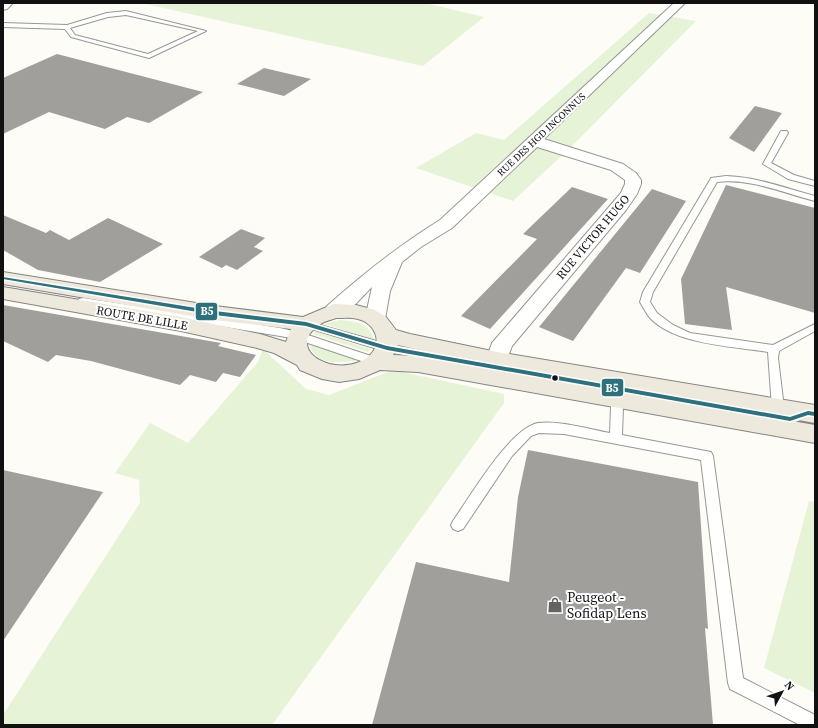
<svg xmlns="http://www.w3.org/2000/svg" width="818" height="728" viewBox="0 0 818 728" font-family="'Source Serif 4',serif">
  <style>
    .green { fill: #e7f3d7 }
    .building { fill: #a19f9c }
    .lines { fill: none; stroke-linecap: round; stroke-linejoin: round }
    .service-casing { stroke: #979795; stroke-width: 2 }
    .minor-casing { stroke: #979795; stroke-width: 2 }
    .primary-casing { stroke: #858482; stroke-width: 2 }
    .service { fill: #fffffe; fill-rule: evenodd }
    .minor { fill: #fffffe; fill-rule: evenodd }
    .primary { fill: #ede9dc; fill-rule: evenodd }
    .bus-1-casing { stroke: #fff; stroke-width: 3 }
    .bus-1 { fill: #2e707c; fill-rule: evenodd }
    .bus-dot { fill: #111; stroke: #fff; stroke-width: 1.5 }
    .labels { text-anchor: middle; stroke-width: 4; stroke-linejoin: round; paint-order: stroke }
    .far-street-label { font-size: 10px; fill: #111; stroke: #fff }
    .street-label { font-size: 12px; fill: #111; stroke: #fff }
    .near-poi-label { font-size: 14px; fill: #111; stroke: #fff; text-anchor: start }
    .line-badge { stroke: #fff; stroke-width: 1.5 }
    .badge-label { font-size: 11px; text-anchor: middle; font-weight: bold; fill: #fff }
  </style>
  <rect width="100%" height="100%" fill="#fdfcf7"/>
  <!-- green -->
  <g class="green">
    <path d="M 141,3 L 425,3 L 484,17 L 423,66 Z"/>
    <path d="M 649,13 L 696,21 L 569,149 L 513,201 L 416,168 L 476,133 L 504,140 Z"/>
    <path d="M 340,320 C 355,321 370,323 374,340 L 325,324 Z"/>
    <path d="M 315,331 L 370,349 L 368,352 L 313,334 Z"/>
    <path d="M 310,344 L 357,360 C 341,364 313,365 310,344 Z"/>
    <path d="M 263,349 L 306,389 L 329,395 L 393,370 L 504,394 L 504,403 L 272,725 L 3,725 L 3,715 L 140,503 L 139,480 L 115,473 L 150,423 L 188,443 L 258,362 Z"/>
    <path d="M 809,501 L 815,502 L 815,693 L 764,668 Z"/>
  </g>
  <!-- building -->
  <g class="building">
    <path d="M 57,54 L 203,92 L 149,123 L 127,117 L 105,129 L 49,112 L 3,134 L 3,78 Z"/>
    <path d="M 264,68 L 311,79 L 284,96 L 237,84 Z"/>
    <path d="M 755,106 L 782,113 L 754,152 L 729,138 Z"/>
    <path d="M 726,185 L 815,208 L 815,313 L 726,287 L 732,330 L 685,324 L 681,279 Z"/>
    <path d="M 572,187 L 608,199 L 490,329 L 461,316 L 537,239 L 523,234 Z"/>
    <path d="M 652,189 L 686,201 L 640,273 L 626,268 L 573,341 L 539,327 Z"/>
    <path d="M 3,215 L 46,233 L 50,230 L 69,240 L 108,218 L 163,244 L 100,282 L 38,270 L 3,250 Z"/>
    <path d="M 241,229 L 265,238 L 254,247 L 263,251 L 237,270 L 226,265 L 222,268 L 199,257 Z"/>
    <path d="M 3,305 L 221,343 L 218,346 L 256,355 L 240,377 L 223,373 L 216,382 L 190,375 L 180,385 L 91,361 L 56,355 L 48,362 L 3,341 Z"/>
    <path d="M 528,450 L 698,482 L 708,629 L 705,628 L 713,725 L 372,725 L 416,562 L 509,582 L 518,497 Z"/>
    <path d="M 3,470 L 103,492 L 3,641 Z"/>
  </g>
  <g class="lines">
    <!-- service casing -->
    <g class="service-casing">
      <g id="service">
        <path d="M 126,11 L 206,31 L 149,58 L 71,37 L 65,29 L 3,27 L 3,23 L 67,25 L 107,13 ZM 126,15 L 198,31 L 148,54 L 75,35 L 70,28 L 108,17 Z"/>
        <path d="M 781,131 L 787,131 L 788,133 L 771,163 L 794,175 L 815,181 L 815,186 L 788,179 L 763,164 Z"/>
        <path d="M 726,176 C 757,177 785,188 815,196 L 815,201 C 783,193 751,178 717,182 L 653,292 L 650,302 L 657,313 L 673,325 L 690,333 L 773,345 L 815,324 L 815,331 L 779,351 L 778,358 L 784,408 L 782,411 L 778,412 L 790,414 L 804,410 L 808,411 L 810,414 L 808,417 L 790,424 L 664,401 L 660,400 L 658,397 L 660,394 L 664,393 L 778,412 L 774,411 L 772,408 L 768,352 C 732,346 676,345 650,318 C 646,313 643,307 640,302 L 643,292 L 710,180 L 711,178 Z"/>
        <path d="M 83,298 L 280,328 L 302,333 L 380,359 L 381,362 L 380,365 L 376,366 L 296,339 L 280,336 L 79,303 L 78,301 L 79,299 Z"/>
        <path d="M 306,321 L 387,344 L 497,363 L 501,364 L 503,367 L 501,370 L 497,371 L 387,352 L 302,326 L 301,324 Z"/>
        <path d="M 618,376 L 622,377 L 624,380 L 622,435 L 711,452 L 713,456 L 743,678 L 815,715 L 815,725 L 800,725 L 730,689 L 728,683 L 701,460 L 564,434 L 539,433 L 531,436 L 512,456 L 463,529 L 458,531 L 453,529 L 451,525 L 453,521 C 470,497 510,428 538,423 C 559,420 589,429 610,433 L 612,380 L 614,377 Z"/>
      </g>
    </g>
    <!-- minor casing -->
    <g class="minor-casing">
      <g id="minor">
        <path d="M 3,3 L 13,3 L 7,9 L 3,10 Z"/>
        <path d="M 674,3 L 685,3 L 544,139 L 623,164 L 636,173 L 641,180 L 641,184 L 637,194 L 626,210 L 512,346 L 505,365 L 497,368 L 489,365 L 486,360 L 492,343 L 621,193 L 625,184 L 625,180 L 611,170 L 537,147 L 452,228 L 421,247 L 402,262 L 390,291 L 385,319 L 382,324 L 375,326 L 368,324 L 365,319 L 372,287 C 360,298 345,321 327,316 L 324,311 L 327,306 C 363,274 398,246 440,220 Z"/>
      </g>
    </g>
    <!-- primary casing -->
    <g class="primary-casing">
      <path id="primary" d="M 3,272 L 215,306 L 303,317 L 334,304 L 356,305 L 375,310 L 386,317 L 396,330 L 410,334 L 497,352 L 815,405 L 815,423 L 497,368 L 398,345 L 393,355 L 418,356 L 815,425 L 815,443 L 418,372 L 380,370 L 359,379 L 339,382 L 322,379 L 300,370 L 297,365 L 274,353 L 257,348 L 181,331 L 3,299 L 3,287 L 181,317 L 260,334 L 286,342 L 291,329 L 215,320 L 3,284 ZM 336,318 C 343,318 351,317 358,319 C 375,323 384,343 369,356 C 339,381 282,351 319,325 C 324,321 331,320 336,318 Z"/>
    </g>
    <!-- service -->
    <use href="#service" class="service"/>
    <!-- minor -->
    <use href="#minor" class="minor"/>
    <!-- primary -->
    <use href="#primary" class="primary"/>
    <!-- bus-1 casing -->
    <g class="bus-1-casing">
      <path id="bus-1" d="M 3,277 L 215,311 L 306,322 L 387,346 L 790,417 L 808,411 L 815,412 L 815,416 L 808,415 L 790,421 L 387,350 L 306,326 L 215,315 L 3,279 Z"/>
    </g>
    <!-- bus-1 -->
    <use href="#bus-1" class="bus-1"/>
  </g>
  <!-- icons -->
  <defs>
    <g id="shop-bare" transform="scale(1.2)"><path d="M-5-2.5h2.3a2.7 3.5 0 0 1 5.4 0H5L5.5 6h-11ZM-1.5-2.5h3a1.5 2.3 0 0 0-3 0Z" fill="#646362" stroke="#fff" stroke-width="2.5" paint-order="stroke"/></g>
  </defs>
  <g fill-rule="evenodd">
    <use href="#shop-bare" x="555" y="605"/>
  </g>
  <!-- markers -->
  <circle class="bus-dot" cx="555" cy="378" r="3.5"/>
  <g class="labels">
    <!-- far-street labels -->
    <g class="far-street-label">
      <text transform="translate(541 134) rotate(-43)" y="4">RUE DES HGD INCONNUS</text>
    </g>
    <!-- street labels -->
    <g class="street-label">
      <text transform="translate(593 237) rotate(-50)" y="4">RUE VICTOR HUGO</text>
      <text transform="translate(142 318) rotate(10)" y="4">ROUTE DE LILLE</text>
    </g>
    <!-- near-poi labels -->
    <g class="near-poi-label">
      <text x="567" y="602">Peugeot -<tspan x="567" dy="16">Sofidap Lens</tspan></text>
    </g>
  </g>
  <g class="line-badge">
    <rect x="195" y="302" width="23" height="19" rx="4" fill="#2e707c"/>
    <rect x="601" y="378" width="23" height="19" rx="4" fill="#2e707c"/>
  </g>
  <g class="badge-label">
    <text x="207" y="315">B5</text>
    <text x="612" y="392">B5</text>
  </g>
  <!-- border -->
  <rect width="818" height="728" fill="none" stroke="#111111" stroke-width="8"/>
  <!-- north arrow -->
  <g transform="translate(782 692) rotate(50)" stroke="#ffffff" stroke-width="3" paint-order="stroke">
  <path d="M0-3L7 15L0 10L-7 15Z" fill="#111111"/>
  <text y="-6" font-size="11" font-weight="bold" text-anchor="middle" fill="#111111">N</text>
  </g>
</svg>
